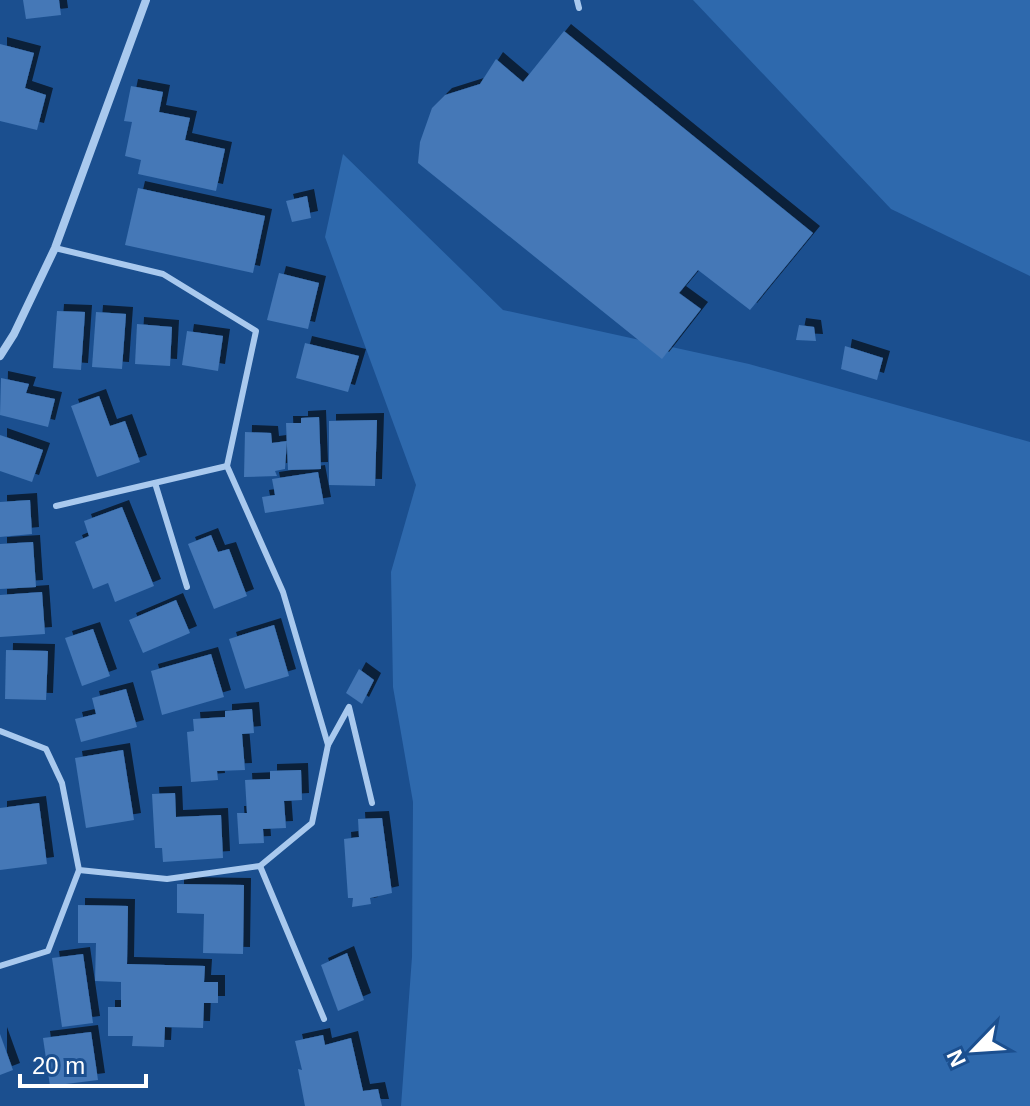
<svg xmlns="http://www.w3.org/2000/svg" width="1030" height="1106" viewBox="0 0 1030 1106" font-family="Helvetica,sans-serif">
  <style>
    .green { fill: #2e69ad }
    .building { fill: #4478b7; filter: url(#shadow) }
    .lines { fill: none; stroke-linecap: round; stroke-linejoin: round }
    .service { stroke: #a9c9ee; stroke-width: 6 }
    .minor { stroke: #a9c9ee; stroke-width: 8 }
  </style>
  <defs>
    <filter id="shadow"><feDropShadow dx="7" dy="-7" stdDeviation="0" flood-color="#0009"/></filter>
  </defs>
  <rect width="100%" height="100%" fill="#1b4f8f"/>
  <!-- green -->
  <g class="green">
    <path d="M 693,0 L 1030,0 L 1030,276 L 891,209 Z"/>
    <path d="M 343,154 L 503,310 L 749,364 L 1030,442 L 1030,1106 L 401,1106 L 412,957 L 413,802 L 393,687 L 391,572 L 416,485 L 325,237 Z"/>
  </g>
  <!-- building -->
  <g class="building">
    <path d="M 23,0 L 59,0 L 61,15 L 26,19 Z"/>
    <path d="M 564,31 L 813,233 L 750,310 L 698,270 L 679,293 L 701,309 L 662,359 L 418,163 L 420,142 L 432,108 L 445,95 L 480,84 L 496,59 L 523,82 Z"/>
    <path d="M 0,44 L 34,53 L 25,88 L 46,95 L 37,130 L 0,121 Z"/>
    <path d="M 131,86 L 163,92 L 159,112 L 190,118 L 185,140 L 225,149 L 216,191 L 138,174 L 141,160 L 125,156 L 132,122 L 124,121 Z"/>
    <path d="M 138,188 L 265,216 L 253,273 L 125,245 Z"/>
    <path d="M 307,196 L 311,218 L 292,222 L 286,201 Z"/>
    <path d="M 279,273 L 319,283 L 308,329 L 267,320 Z"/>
    <path d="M 57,311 L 85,312 L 81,370 L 53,368 Z"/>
    <path d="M 96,312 L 126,314 L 122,369 L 92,367 Z"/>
    <path d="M 137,324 L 172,327 L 170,366 L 135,364 Z"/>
    <path d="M 799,325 L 814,327 L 816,341 L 796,340 Z"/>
    <path d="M 187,331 L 223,336 L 218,371 L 182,365 Z"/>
    <path d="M 305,343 L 359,356 L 348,392 L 296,378 Z"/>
    <path d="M 845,346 L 883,358 L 877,380 L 841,369 Z"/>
    <path d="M 1,378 L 29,384 L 26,393 L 55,399 L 48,427 L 0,415 Z"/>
    <path d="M 99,396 L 110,426 L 125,421 L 140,462 L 97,477 L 71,406 Z"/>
    <path d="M 319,417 L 321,469 L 288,470 L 286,423 L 301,423 L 301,418 Z"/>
    <path d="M 377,420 L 375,486 L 329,485 L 329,421 Z"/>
    <path d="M 245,432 L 271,433 L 272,443 L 287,441 L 285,469 L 275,471 L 277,476 L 244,477 Z"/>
    <path d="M 0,435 L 43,450 L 32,482 L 0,471 Z"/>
    <path d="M 318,472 L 324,504 L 265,513 L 262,497 L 275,495 L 272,479 Z"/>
    <path d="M 30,500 L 32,534 L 0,537 L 0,502 Z"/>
    <path d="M 122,507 L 154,586 L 115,602 L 108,583 L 93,589 L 75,542 L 89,536 L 84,521 Z"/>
    <path d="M 211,535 L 218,552 L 229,549 L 247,596 L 214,609 L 188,544 Z"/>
    <path d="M 33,542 L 36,587 L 0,589 L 0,544 Z"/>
    <path d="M 42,592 L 45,634 L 0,637 L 0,595 Z"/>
    <path d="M 176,600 L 190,633 L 143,653 L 129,620 Z"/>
    <path d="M 274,625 L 289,676 L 245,689 L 229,639 Z"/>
    <path d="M 93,629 L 110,676 L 82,686 L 65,638 Z"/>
    <path d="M 6,650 L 48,651 L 46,700 L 5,699 Z"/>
    <path d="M 211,654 L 224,697 L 162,715 L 151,671 Z"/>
    <path d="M 359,669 L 374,680 L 362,704 L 346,693 Z"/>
    <path d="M 126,689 L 137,727 L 81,742 L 75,719 L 96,714 L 92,698 Z"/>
    <path d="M 252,709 L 254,733 L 242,734 L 245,770 L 217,771 L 218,780 L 191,782 L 187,732 L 194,731 L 193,719 L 225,717 L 225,711 Z"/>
    <path d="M 123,750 L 134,820 L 86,828 L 75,758 Z"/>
    <path d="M 301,770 L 302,800 L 284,801 L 286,828 L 263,829 L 264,843 L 239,844 L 237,813 L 247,813 L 245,780 L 270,779 L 270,771 Z"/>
    <path d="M 175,793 L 176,817 L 221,815 L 223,858 L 163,862 L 162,848 L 155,848 L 152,794 Z"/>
    <path d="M 39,803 L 47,864 L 0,870 L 0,808 Z"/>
    <path d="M 382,818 L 392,893 L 370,898 L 371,904 L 352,907 L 353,898 L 348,898 L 344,839 L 359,837 L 358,819 Z"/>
    <path d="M 177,884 L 244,885 L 243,954 L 203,953 L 204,914 L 177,913 Z"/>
    <path d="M 78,905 L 128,906 L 127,964 L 205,966 L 204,982 L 218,982 L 218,1003 L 204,1003 L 203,1028 L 165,1027 L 164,1047 L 132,1046 L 133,1036 L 108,1036 L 108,1007 L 121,1007 L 121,982 L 95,981 L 96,943 L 78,943 Z"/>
    <path d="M 347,953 L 364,1000 L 338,1011 L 321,965 Z"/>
    <path d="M 83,954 L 93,1023 L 62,1027 L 52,958 Z"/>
    <path d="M 91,1032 L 98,1080 L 50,1086 L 43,1038 Z"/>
    <path d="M 0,1034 L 13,1070 L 0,1075 Z"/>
    <path d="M 323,1035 L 325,1045 L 351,1038 L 363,1091 L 378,1089 L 382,1106 L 305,1106 L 298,1069 L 302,1070 L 295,1041 Z"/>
  </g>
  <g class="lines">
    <!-- service -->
    <g class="service">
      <path d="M 577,0 L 579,8"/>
      <path d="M 155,483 L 187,587"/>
      <path d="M 56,506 L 227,466"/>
      <path d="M 0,731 L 46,749 L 62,783 L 79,870 L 167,879 L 260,866 L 312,823 L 328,745 L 283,592 L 227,466 L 256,331 L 163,274 L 55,248"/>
      <path d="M 328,745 L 349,707 L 372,803"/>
      <path d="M 260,866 L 324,1019"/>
      <path d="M 0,966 L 48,951 L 79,870"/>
    </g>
    <!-- minor -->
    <path class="minor" d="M 0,356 L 14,334 L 55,248 L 146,0"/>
  </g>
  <!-- north arrow -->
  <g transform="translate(974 1050) rotate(245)" stroke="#1b4f8f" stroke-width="6" paint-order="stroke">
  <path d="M0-6L14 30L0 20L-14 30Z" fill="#ffffff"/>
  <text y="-12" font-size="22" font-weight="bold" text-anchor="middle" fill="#ffffff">N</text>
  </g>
  <!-- scale -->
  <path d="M20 1074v12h126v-12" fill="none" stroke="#ffffff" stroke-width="4"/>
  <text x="32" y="1074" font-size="24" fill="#ffffff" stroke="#1b4f8f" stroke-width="6" paint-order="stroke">20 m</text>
</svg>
